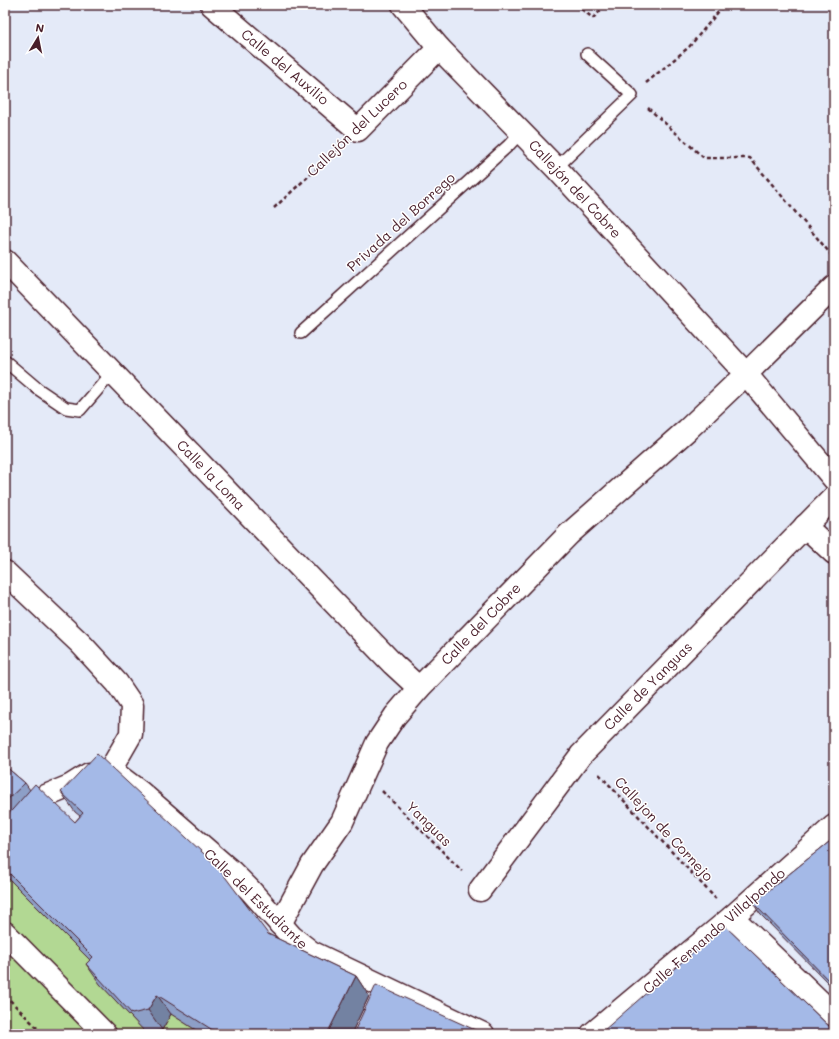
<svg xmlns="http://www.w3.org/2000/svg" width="839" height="1039" viewBox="0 0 839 1039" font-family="Mali,sans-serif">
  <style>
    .green { fill: #b2d893; stroke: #7e7c5f }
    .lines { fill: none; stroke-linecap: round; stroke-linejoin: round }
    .lane-casing { stroke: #4a1f2b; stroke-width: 14 }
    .street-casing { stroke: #4a1f2b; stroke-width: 25 }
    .secondary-casing { stroke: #4a1f2b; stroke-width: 25 }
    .path { stroke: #4a1f2b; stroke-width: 2.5; stroke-dasharray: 4 3; stroke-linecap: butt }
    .lane { stroke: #fff; stroke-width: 11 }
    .street { stroke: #fff; stroke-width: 22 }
    .secondary { stroke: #fff; stroke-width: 22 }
    .wall { fill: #8d9fc7; stroke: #4a1f2b }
    .shaded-wall { fill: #7382a2; stroke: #4a1f2b }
    .building { fill: #a4b9e7; stroke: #4a1f2b }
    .labels { text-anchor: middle; stroke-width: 3; stroke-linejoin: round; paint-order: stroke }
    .street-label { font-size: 14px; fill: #4a1f2b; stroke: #fff }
  </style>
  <rect width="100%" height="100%" fill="#e4eaf8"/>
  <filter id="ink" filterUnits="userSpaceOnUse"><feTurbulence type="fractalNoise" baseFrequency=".025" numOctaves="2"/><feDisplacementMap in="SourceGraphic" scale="8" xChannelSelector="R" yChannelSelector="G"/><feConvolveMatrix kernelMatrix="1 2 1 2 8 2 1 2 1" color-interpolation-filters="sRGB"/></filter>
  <g filter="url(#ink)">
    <!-- green -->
    <path class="green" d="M 5,875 L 107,977 L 100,984 L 146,1033 L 171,1014 L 202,1034 L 5,1034 Z"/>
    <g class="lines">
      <!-- lane casing -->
      <g class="lane-casing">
        <g id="lane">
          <path d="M 556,168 L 632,95 L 587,54"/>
          <path d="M 301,333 L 509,145 L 521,132"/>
          <path d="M 5,361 L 38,389 L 66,408 L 80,410 L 112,373"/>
        </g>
      </g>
      <!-- street casing -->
      <g class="street-casing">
        <g id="street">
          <path d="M 212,5 L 358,130 L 439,48"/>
          <path d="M 403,5 L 439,48 L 556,168 L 746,374 L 834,479"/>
          <path d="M 5,261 L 393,664 L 419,688"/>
          <path d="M 805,526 L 834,553"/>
          <path d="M 5,572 L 81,644 L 117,683 L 132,705 L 131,734 L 112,767"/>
          <path d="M 112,767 L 116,774 L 140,792 L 232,872 L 250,890 L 292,937 L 311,952 L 483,1034"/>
          <path d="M 5,836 L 41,798 L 70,786 L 89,774"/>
          <path d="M 480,890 L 581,755 L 834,497"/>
          <path d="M 732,917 L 834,1015"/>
          <path d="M 280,924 L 312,865 L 342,822 L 377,743 L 395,716 L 419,688 L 569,534 L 687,430 L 746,374 L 834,287"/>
          <path d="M 5,933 L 105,1034"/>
        </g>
      </g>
      <!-- secondary casing -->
      <g class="secondary-casing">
        <path id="secondary" d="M 592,1034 L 732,917 L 834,826"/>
      </g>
      <!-- path -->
      <g class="path">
        <path d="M 576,5 L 593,18 L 606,5"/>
        <path d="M 646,83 L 689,47 L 724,5"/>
        <path d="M 648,108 L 704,158 L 750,158 L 834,258"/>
        <path d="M 274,208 L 340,147"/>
        <path d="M 599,774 L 716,899"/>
        <path d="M 382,791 L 462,871"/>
        <path d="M 5,995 L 43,1034"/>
      </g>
      <!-- lane -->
      <use href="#lane" class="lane"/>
      <!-- street -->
      <use href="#street" class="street"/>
      <!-- secondary -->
      <use href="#secondary" class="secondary"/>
    </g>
    <!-- wall -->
    <g class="wall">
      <path d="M 5,766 L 25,783 L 30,790 L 75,822 L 80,816 L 75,812 L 61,792 L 268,934 L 356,976 L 369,996 L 351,1034 L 202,1034 L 171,1014 L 162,1030 L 146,1033 L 100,984 L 86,964 L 90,960 L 5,875 Z"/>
      <path d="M 834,838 L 834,989 L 760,914 L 753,903 Z"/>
    </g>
    <!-- shaded-wall -->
    <g class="shaded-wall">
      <path d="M 356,976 L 369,996 L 351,1034 L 327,1034 Z"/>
      <path d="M 157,995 L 171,1014 L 162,1030 L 148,1010 Z"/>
    </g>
    <!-- building -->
    <g class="building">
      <path d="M 97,754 L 217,866 L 268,934 L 356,976 L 327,1034 L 219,1034 L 157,995 L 148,1010 L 132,1014 L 86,964 L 93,957 L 5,869 L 5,818 L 35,784 L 75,822 L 83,813 L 61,792 Z"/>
      <path d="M 5,766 L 25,783 L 5,802 Z"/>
      <path d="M 834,838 L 834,986 L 753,903 Z"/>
      <path d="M 724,925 L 834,1031 L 834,1034 L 606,1034 L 603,1031 Z"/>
      <path d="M 376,985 L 484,1034 L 353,1034 Z"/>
    </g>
  </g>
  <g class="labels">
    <!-- street labels -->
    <g class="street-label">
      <text transform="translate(285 67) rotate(40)" y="5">Calle del Auxilio</text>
      <text transform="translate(357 128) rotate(-44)" y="5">Callejón del Lucero</text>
      <text transform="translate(575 189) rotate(47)" y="5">Callejón del Cobre</text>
      <text transform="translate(401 222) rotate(-42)" y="5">Privada del Borrego</text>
      <text transform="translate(211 475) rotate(46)" y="5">Calle la Loma</text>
      <text transform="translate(481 624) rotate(-46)" y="5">Calle del Cobre</text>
      <text transform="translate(648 686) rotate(-45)" y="5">Calle de Yanguas</text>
      <text transform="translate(429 824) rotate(45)" y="5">Yanguas</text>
      <text transform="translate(664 829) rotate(47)" y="5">Callejon de Cornejo</text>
      <text transform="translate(256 899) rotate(44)" y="5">Calle del Estudiante</text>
      <text transform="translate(714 931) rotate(-41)" y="5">Calle Fernando Villalpando</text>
    </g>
  </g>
  <!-- margin -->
  <rect width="839" height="1039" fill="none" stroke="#fff" stroke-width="20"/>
  <rect x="10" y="10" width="819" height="1019" fill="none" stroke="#4a1f2b" stroke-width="1.5" filter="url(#ink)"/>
  <!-- north arrow -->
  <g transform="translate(38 38) rotate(10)" stroke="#ffffff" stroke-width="3" paint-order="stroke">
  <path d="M0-3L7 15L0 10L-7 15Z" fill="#4a1f2b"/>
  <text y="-6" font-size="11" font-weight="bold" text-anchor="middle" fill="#4a1f2b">N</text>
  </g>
</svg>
